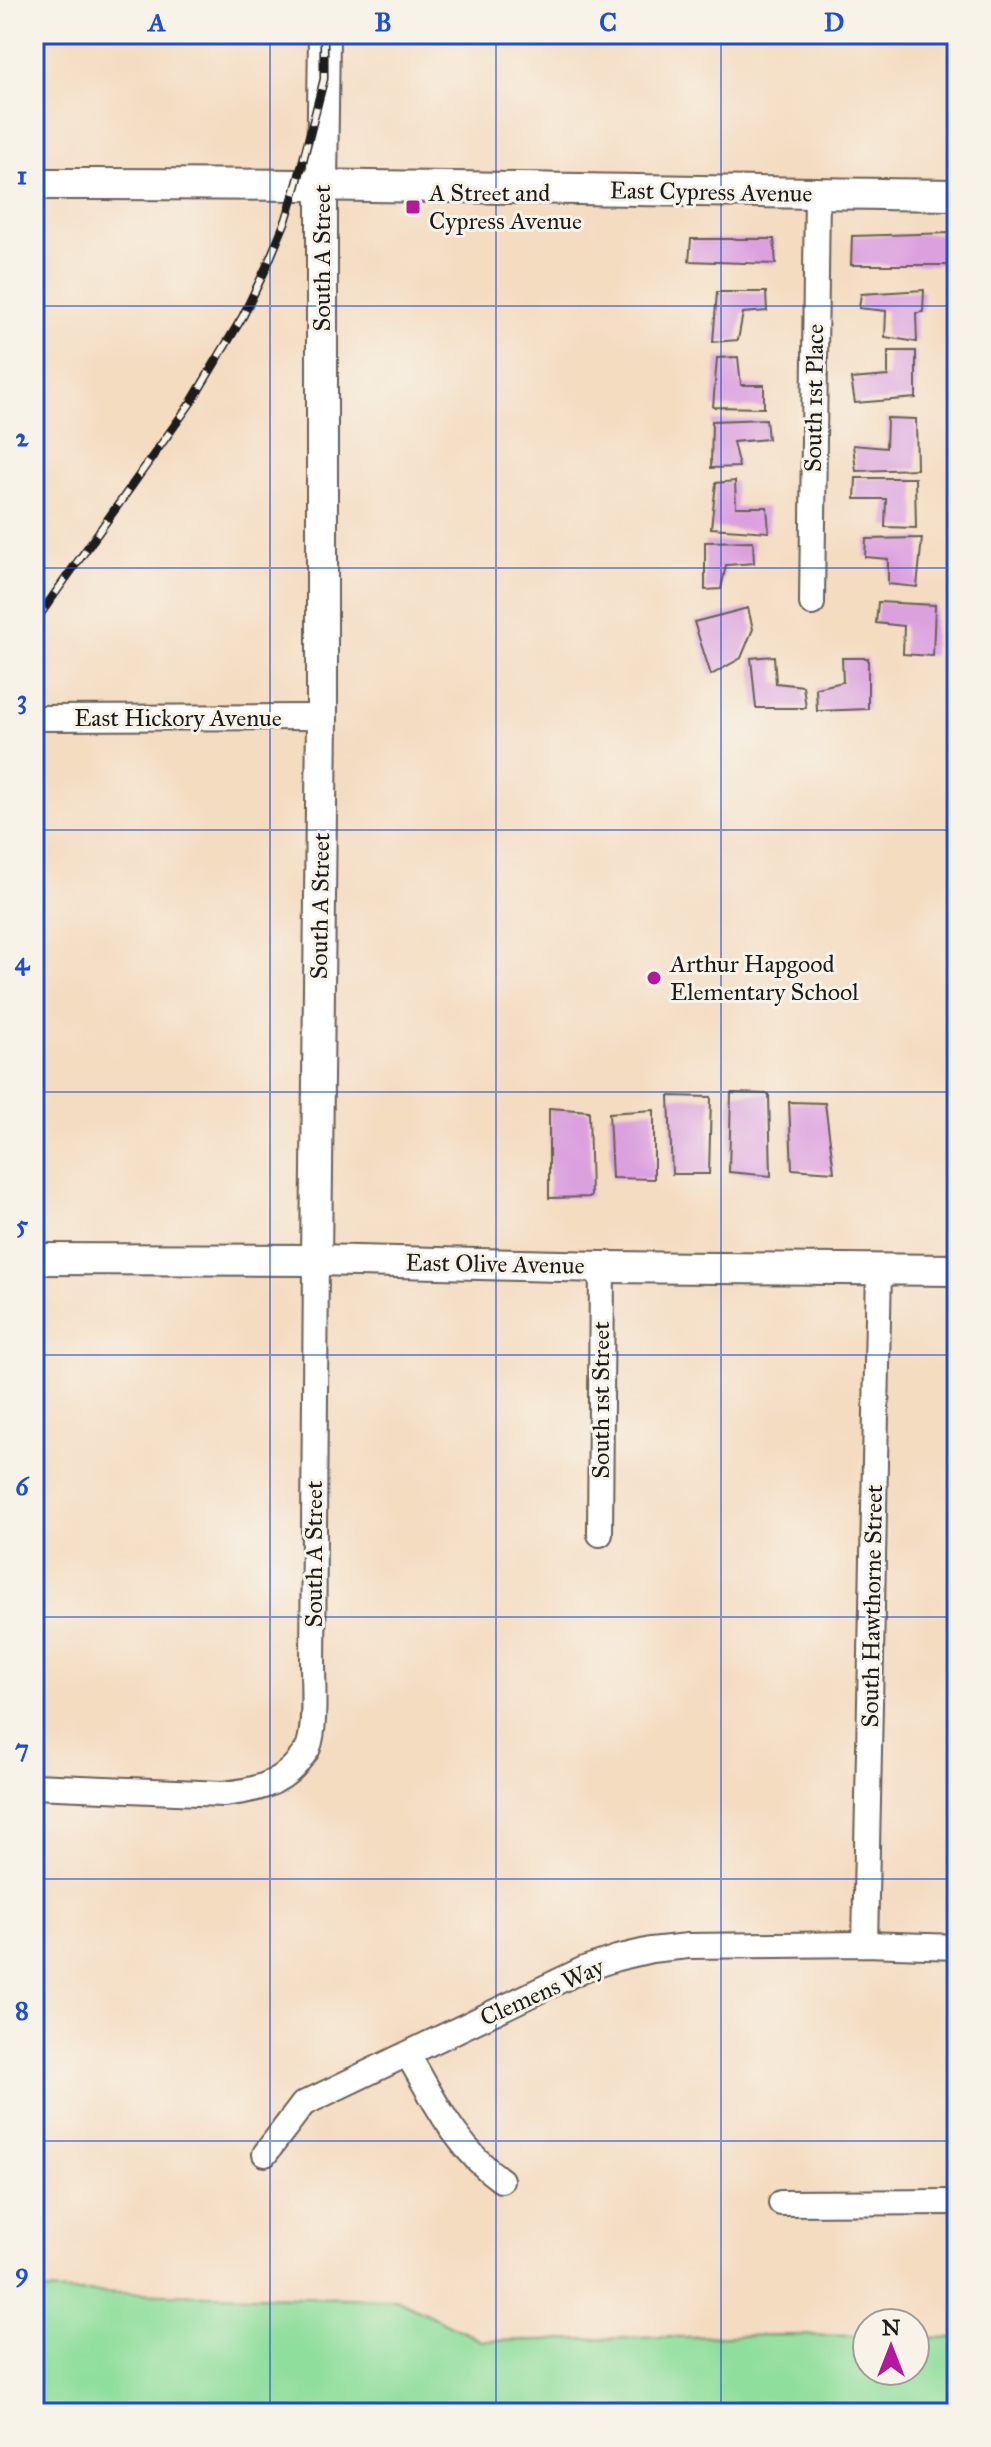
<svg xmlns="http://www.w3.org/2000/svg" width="991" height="2447" viewBox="0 0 991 2447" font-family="'IM FELL Great Primer',serif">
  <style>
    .green { fill: #90de9c; stroke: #567d5c; stroke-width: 2 }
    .building { fill: #dba1df }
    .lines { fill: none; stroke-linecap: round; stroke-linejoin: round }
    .minor-casing { stroke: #685f56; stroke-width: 28 }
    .tertiary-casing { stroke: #685f56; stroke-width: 34 }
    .minor { stroke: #fff; stroke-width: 24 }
    .tertiary { stroke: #fff; stroke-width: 30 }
    .rail-casing { stroke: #1c1c1c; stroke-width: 9 }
    .rail { stroke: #f7f3e8; stroke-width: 6; stroke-dasharray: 18; stroke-linecap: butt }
    .grid { fill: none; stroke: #1d4ed8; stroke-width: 2; stroke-opacity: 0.55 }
    .poi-dot { fill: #b5179e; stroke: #f7f3e8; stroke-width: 3 }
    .labels { text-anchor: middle; stroke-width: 6; stroke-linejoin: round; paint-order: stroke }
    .street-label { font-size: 24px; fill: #1c1c1c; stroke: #f7f3e8 }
    .poi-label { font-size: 24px; fill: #1c1c1c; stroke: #f7f3e8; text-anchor: start }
    .neatline { fill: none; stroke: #1d4ed8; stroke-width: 3 }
    .grid-label { font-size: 26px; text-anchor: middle; font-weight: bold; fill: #1d4ed8 }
  </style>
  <rect width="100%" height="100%" fill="#f7f3e8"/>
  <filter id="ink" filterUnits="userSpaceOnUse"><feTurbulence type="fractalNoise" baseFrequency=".0125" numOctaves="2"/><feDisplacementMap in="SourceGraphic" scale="16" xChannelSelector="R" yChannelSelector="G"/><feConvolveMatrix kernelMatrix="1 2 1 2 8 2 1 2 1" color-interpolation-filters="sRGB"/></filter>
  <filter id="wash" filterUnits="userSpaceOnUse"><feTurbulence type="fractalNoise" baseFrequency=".006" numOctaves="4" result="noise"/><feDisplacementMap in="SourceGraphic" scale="32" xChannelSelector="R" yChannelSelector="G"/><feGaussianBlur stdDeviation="1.8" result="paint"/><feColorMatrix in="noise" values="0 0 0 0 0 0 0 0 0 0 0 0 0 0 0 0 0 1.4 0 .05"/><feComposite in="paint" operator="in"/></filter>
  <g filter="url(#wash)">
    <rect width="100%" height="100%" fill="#f4dcc1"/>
    <!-- green -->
    <path class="green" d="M 34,2291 L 396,2299 L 482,2341 L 778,2335 L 867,2336 L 867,2371 L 915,2371 L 915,2337 L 957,2338 L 957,2413 L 34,2413 Z"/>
    <g id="blocks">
      <!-- building -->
      <g class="building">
        <path d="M 951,233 L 949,265 L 851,265 L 852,236 Z"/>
        <path d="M 691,239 L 774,239 L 776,264 L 689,261 Z"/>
        <path d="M 924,290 L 923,312 L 916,313 L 917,342 L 885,337 L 886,311 L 859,308 L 861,294 Z"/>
        <path d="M 717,292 L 766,292 L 767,311 L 743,313 L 738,340 L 713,342 Z"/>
        <path d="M 888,351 L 916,351 L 916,398 L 855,403 L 851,379 L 888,376 Z"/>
        <path d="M 738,357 L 741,385 L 764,385 L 764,408 L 713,407 L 717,358 Z"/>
        <path d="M 887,418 L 916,419 L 917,469 L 856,471 L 853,445 L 886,448 Z"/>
        <path d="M 766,419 L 768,439 L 733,442 L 739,467 L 711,468 L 712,421 Z"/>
        <path d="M 856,478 L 915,478 L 916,528 L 885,527 L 886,499 L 855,499 Z"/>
        <path d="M 735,481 L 736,507 L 767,507 L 769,532 L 711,528 L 716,483 Z"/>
        <path d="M 922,538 L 917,587 L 888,584 L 888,559 L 865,557 L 866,539 Z"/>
        <path d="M 753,541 L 754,563 L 726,565 L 721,589 L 705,590 L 705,542 Z"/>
        <path d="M 878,602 L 935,605 L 933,656 L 903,654 L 904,626 L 876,623 Z"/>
        <path d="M 748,608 L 753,629 L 741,658 L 711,675 L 694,622 Z"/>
        <path d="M 774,656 L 776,683 L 803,686 L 806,708 L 756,708 L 751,658 Z"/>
        <path d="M 842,658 L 868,658 L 868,709 L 817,711 L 816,688 L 843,682 Z"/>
        <path d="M 731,1093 L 769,1094 L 771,1176 L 729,1172 Z"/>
        <path d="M 669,1096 L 711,1097 L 709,1174 L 672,1174 Z"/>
        <path d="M 789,1102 L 825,1103 L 834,1172 L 792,1169 Z"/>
        <path d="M 549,1108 L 589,1111 L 591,1197 L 549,1198 Z"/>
        <path d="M 654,1110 L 654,1179 L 612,1178 L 609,1113 Z"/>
      </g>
    </g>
  </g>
  <g filter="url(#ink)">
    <use href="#blocks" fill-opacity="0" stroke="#685f56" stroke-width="2"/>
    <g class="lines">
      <!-- minor casing -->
      <g class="minor-casing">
        <g id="minor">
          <path d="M 812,603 L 817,193"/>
          <path d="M 34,718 L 322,717"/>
          <path d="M 600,1534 L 602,1267"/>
          <path d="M 34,1786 L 223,1794 C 251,1791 278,1786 297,1763 C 300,1758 306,1753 308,1748 C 316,1728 313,1686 313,1665 L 316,1260"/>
          <path d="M 865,1944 L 879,1269"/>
          <path d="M 408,2055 C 434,2100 457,2149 501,2180"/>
          <path d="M 265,2154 L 303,2104 L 584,1969 L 617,1958 L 651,1950 L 688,1946 L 865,1944 L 957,1947"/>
          <path d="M 781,2203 L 957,2202"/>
        </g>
      </g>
      <!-- tertiary casing -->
      <g class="tertiary-casing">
        <g id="tertiary">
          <path d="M 34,184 C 342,183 649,191 957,195"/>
          <path d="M 34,1259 L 316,1260 L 602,1267 L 957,1270"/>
          <path d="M 316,1260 L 322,717 L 322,184 L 324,34"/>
        </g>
      </g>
      <!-- minor -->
      <use href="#minor" class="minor"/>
      <!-- tertiary -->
      <use href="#tertiary" class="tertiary"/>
      <!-- rail casing -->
      <g class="rail-casing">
        <path id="rail" d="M 34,623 L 192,401 L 243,316 L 266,268 L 286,220 L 297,184 L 324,79 L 324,34"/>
      </g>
      <!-- rail -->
      <use href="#rail" class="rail"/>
    </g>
  </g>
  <!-- grid -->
  <path class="grid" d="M 270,34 L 270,2413M 496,34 L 496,2413M 721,34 L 721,2413M 34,306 L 957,306M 34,568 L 957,568M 34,830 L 957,830M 34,1092 L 957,1092M 34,1355 L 957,1355M 34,1617 L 957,1617M 34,1879 L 957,1879M 34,2141 L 957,2141"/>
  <!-- markers -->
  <g class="poi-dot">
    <rect x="405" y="199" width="16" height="16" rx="4"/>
    <circle cx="654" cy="978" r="8"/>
  </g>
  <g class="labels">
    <!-- street labels -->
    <g class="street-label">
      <text transform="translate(711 192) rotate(1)" y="8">East Cypress Avenue</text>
      <text transform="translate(322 258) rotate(-90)" y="8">South A Street</text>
      <text transform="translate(814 398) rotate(-89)" y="8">South 1st Place</text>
      <text x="178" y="726">East Hickory Avenue</text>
      <text transform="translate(320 906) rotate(-89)" y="8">South A Street</text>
      <text transform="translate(495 1264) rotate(1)" y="8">East Olive Avenue</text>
      <text transform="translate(601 1400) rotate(-90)" y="8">South 1st Street</text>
      <text transform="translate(314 1554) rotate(-90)" y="8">South A Street</text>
      <text transform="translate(872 1606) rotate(-89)" y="8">South Hawthorne Street</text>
      <text transform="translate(542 1992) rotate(-24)" y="8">Clemens Way</text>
    </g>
    <!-- poi labels -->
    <g class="poi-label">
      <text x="429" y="201">A Street and<tspan x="429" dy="28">Cypress Avenue</tspan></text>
      <text x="670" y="972">Arthur Hapgood<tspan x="670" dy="28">Elementary School</tspan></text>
    </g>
  </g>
  <!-- margin -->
  <rect width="991" height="2447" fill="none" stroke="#f7f3e8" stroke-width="88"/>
  <!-- north arrow -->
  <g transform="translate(891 2347)"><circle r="38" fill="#f7f3e8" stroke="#9f9d96" stroke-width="2"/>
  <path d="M0-6L14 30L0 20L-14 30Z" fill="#b5179e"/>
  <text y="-12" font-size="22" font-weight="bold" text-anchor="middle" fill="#1c1c1c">N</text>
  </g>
  <rect x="44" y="44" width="903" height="2359" class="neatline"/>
  <g class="grid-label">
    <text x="157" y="31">A</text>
    <text x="383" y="31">B</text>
    <text x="608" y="31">C</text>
    <text x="834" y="31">D</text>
    <text x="22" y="184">1</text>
    <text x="22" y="446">2</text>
    <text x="22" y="708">3</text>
    <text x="22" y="970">4</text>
    <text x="22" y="1233">5</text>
    <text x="22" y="1495">6</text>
    <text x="22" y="1757">7</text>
    <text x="22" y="2019">8</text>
    <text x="22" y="2281">9</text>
  </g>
</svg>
